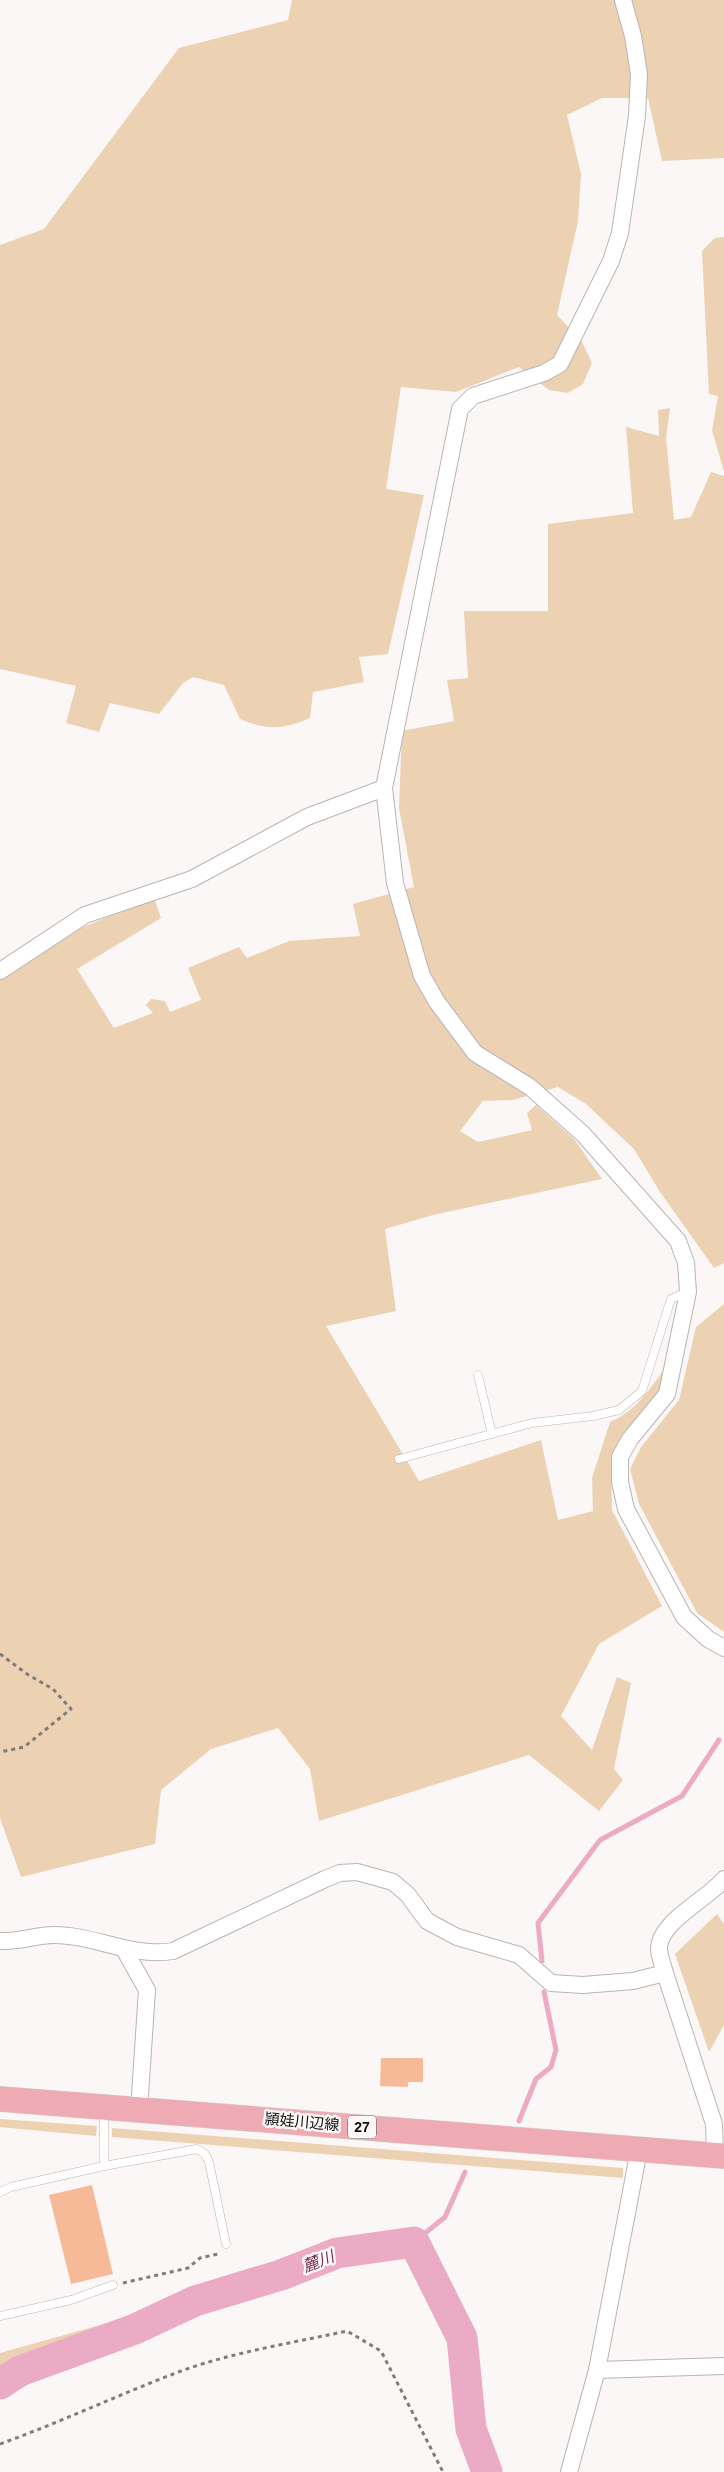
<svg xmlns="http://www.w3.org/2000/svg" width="724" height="2472" viewBox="0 0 724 2472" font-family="Helvetica,'Noto Sans JP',sans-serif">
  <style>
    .green { fill: #ecd1b3 }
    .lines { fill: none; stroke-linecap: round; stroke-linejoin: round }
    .stream { stroke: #ecabc4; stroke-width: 5 }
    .river { stroke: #ecabc4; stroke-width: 31 }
    .building { fill: #f6ba99 }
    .lane-casing { stroke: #b8b5b4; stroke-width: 9 }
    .street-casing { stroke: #b8b5b4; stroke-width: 18 }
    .primary-casing { stroke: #d4d3d3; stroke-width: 26 }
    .path { stroke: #7f7c7c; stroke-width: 3; stroke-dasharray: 4 4; stroke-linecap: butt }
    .lane { stroke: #fff; stroke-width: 8 }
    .street { stroke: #fff; stroke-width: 16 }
    .primary { stroke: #eeabb4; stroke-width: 25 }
    .labels { text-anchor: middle; stroke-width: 5; stroke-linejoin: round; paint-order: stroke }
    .shield { fill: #fbf7f6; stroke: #555353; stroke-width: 1 }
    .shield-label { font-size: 14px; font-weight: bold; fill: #0e0d0d }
    .street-label { font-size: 15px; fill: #0e0d0d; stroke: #fbf7f6 }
    .water-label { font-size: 16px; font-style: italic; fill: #782d50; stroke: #fbf7f6 }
  </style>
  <rect width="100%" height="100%" fill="#fbf7f6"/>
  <!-- green -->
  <g class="green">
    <path d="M 292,0 L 724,0 L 724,158 L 662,161 L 648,98 L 602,98 L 567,115 L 581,174 L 578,221 L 557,315 L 582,342 L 592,363 L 583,384 L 568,393 L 549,390 L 519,367 L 456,392 L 401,387 L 386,489 L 424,495 L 388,654 L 359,657 L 364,682 L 313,692 L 310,718 C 283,730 267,730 240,719 L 224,685 L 193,677 L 183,683 L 159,714 L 110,703 L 99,732 L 66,723 L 76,686 L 0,669 L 0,245 L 44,229 L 179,48 L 288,20 Z"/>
    <path d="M 724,237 L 724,472 L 712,430 L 718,396 L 709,394 L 702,251 L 715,238 Z"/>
    <path d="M 670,408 L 666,438 L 674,520 L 691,517 L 711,472 L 724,476 L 724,1263 L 714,1268 L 660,1192 L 634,1149 L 586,1104 L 558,1087 L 513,1100 L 483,1101 L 460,1131 L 478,1142 L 532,1130 L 527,1113 L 536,1105 L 574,1139 L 602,1179 L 433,1215 L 385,1229 L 396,1311 L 326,1326 L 419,1481 L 541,1440 L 558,1520 L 593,1511 L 592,1478 L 610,1422 C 636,1411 649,1390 665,1368 L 659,1392 L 623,1434 L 611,1462 L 612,1510 L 662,1606 L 599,1644 L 561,1716 L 592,1750 L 617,1677 L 631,1683 L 614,1769 L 623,1780 L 599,1811 L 529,1755 L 319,1821 L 310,1769 L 278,1728 L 211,1749 L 161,1790 L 155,1844 L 21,1877 L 0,1818 L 0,977 L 64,935 L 154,898 L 161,918 L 77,969 L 114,1028 L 153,1013 L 146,1005 L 151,999 L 165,1001 L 170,1012 L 201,1000 L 188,968 L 239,947 L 247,958 L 289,941 L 360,936 L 353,904 L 414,887 L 399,808 L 402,731 L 454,721 L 447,680 L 468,678 L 464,611 L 548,611 L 548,524 L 633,513 L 626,427 L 659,436 L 658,410 Z"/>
    <path d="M 724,1304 L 724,1632 L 697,1613 L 639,1504 L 630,1469 L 641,1447 L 679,1400 L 696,1327 Z"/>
    <path d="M 717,1914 L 724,1924 L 724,2025 L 709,2052 L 675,1954 Z"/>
    <path d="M 0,2119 L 97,2126 L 96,2136 L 0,2127 Z"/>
    <path d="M 112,2128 L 623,2168 L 623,2178 L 112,2137 Z"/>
    <path d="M 107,2323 L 107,2331 L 0,2369 L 0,2353 Z"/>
  </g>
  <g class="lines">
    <!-- stream -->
    <g class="stream">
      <path d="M 542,1961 L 538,1923 L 600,1840 L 682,1796 L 719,1740"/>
      <path d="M 519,2121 L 536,2079 L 551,2067 L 556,2050 L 544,1992"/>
      <path d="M 414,2242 L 445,2217 L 465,2172"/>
    </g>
    <!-- river -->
    <path class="river" d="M 0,2384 L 20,2371 L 135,2329 L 195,2301 L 281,2275 L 337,2253 L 414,2242 L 462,2338 L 471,2429 L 487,2472"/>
  </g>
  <!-- building -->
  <g class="building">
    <path d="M 381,2058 L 423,2058 L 423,2082 L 408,2082 L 408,2087 L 380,2086 Z"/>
    <path d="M 92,2185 L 113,2274 L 71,2284 L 49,2195 Z"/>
  </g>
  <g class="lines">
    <!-- lane casing -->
    <g class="lane-casing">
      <g id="lane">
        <path d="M 478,1375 L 492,1434"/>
        <path d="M 399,1459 L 532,1423 L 593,1416 L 619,1410 L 642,1391 L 671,1299 L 688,1292"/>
        <path d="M 104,2166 L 104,2109"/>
        <path d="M 0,2192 L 11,2187 L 104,2166 L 197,2149 L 205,2154 L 209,2162 L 226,2244"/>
        <path d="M 0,2316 L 71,2300 L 113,2285"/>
      </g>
    </g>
    <!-- street casing -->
    <g class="street-casing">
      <g id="street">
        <path d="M 623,0 L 633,36 L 639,74 L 637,116 L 620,233 L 611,261 L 560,364 L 544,373 L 473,396 L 460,409 L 384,788 L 395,883 L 422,976 L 437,1002 L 475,1053 L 530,1087 L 583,1134 L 678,1241 L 686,1263 L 688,1292 L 667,1394 L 630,1439 L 620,1457 L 620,1482 L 626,1509 L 684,1617 L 708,1639 L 724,1648"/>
        <path d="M 0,971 L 85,915 L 192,879 L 307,817 L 384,788"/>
        <path d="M 0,1941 C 18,1942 36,1935 54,1935 C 95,1935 132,1958 173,1951 L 325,1879 L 340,1873 L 357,1872 L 393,1882 L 408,1895 L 427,1921 L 457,1937 L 519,1955 L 551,1983 L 583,1985 L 633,1981 L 665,1973"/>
        <path d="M 124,1949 L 147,1990 L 139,2110"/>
        <path d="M 715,2155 L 714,2124 L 665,1973 C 663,1966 660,1958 659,1950 C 657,1923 708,1899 724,1879"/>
        <path d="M 597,2370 L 724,2366"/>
        <path d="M 569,2472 L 597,2370 L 639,2150"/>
      </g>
    </g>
    <!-- primary casing -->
    <g class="primary-casing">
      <path id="primary" d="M 0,2099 L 724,2156"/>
    </g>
    <!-- path -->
    <g class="path">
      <path d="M 0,1654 L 27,1674 L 53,1689 L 71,1709 L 24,1747 L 0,1752"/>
      <path d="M 123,2283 L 188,2268 L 200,2258 L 218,2254"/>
      <path d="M 0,2444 C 61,2422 120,2394 181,2371 C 234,2352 292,2343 347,2331 L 381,2351 L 443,2472"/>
    </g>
    <!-- lane -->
    <use href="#lane" class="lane"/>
    <!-- street -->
    <use href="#street" class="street"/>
    <!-- primary -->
    <use href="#primary" class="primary"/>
  </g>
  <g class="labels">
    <!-- shield labels -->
    <rect class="shield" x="348" y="2115.5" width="28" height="23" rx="4"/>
    <g class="shield-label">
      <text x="362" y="2132">27</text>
    </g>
    <!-- street labels -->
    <g class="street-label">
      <text transform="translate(302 2122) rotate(5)" y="5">頴娃川辺線</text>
    </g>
    <!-- water labels -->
    <g class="water-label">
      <text transform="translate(318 2261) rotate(-21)" y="6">麓川</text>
    </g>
  </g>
</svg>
